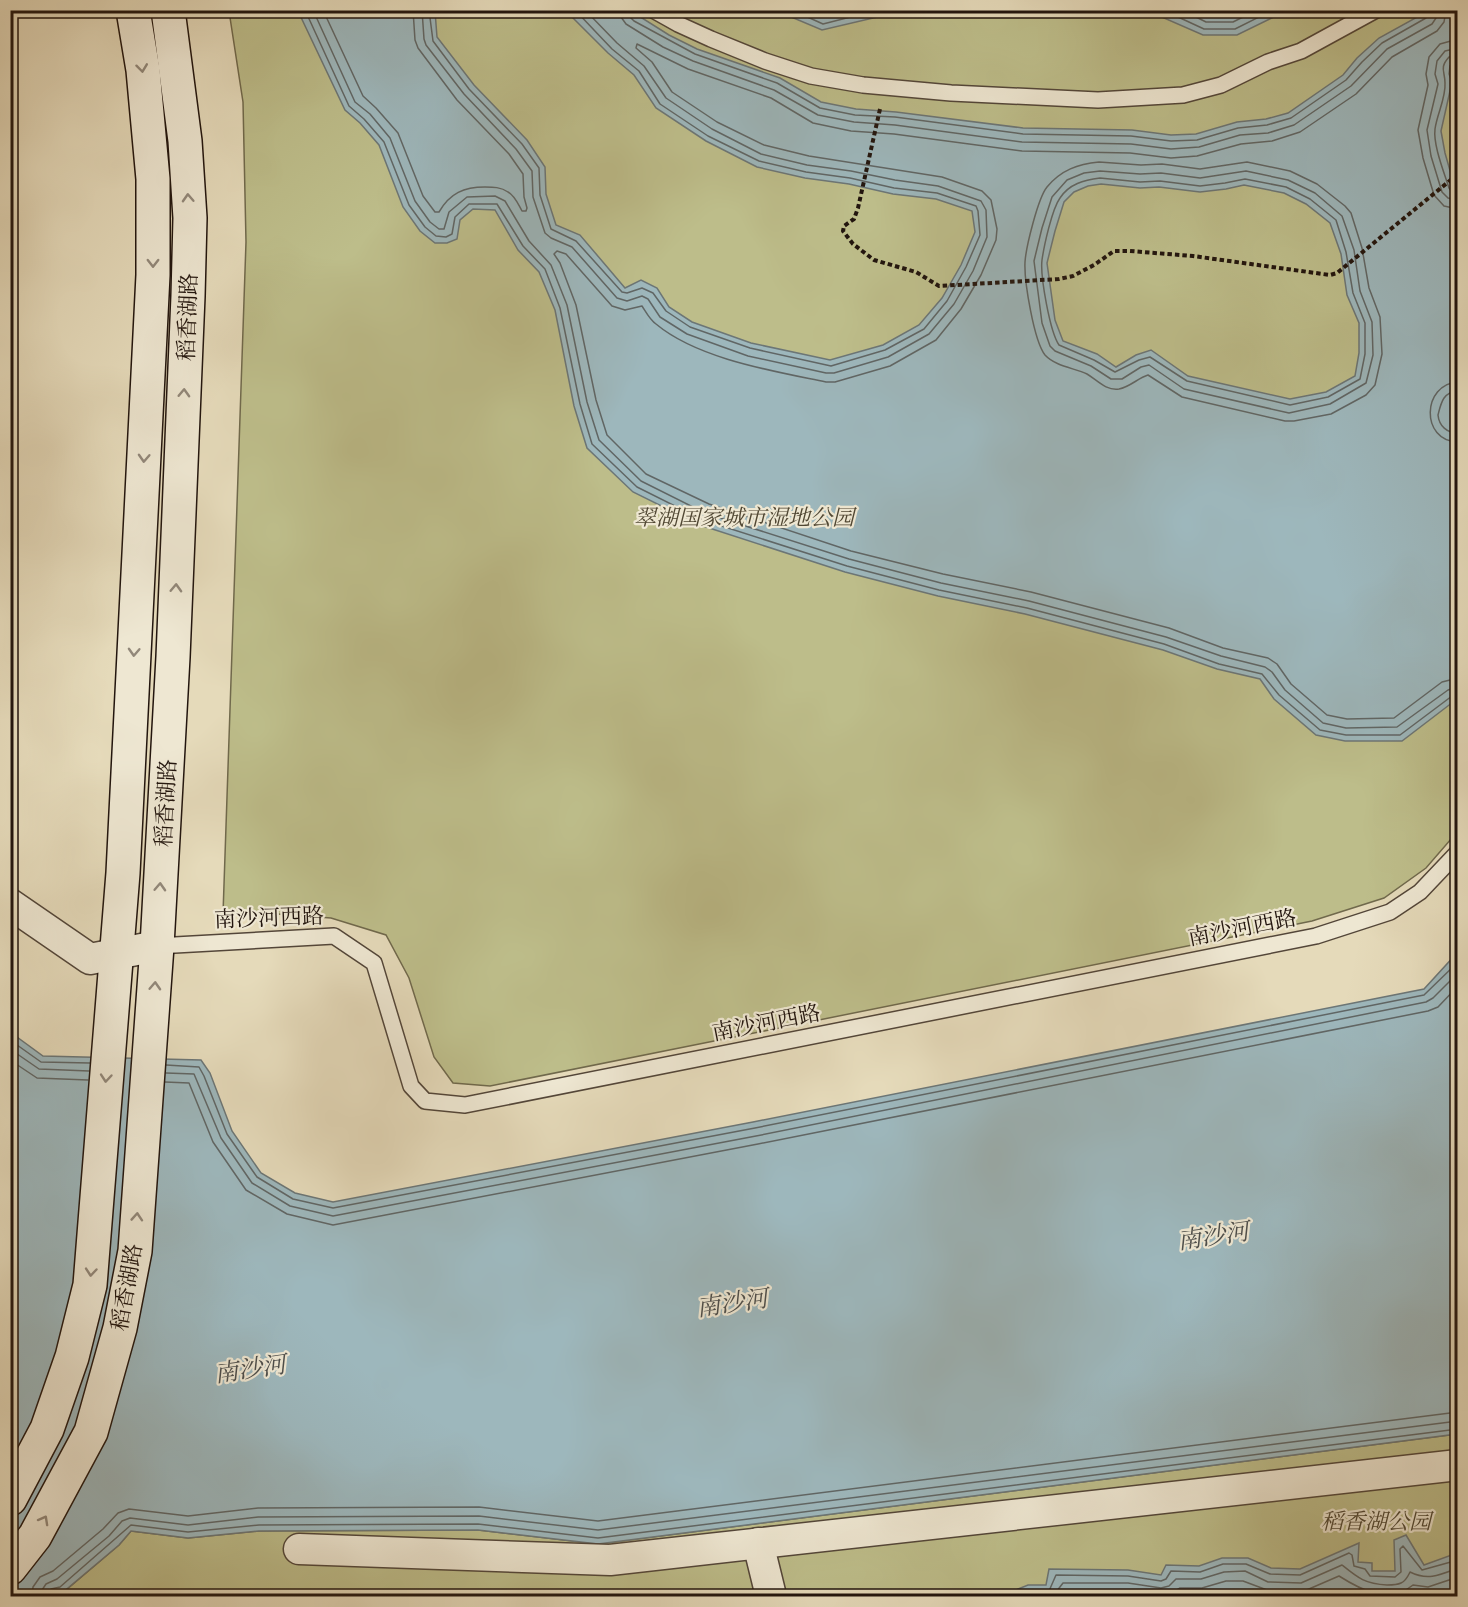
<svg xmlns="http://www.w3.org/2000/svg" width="1468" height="1607" viewBox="0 0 1468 1607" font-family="'EB Garamond','Noto Serif SC',serif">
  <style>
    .green { fill: #bdbd8a; stroke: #70694c; stroke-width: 1.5 }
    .water { fill: #9db7bc; stroke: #6c7676; stroke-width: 1.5; fill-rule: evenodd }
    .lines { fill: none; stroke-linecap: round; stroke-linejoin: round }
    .shore { stroke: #606665; stroke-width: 1.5 }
    .lane-casing { stroke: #534639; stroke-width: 18 }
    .street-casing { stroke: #534639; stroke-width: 33 }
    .secondary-casing { stroke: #22150e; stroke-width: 36 }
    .path { stroke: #22150e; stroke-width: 4; stroke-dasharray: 4.5 3; stroke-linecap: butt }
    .lane { stroke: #eee7d2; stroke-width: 15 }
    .street { stroke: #eee7d2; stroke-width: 30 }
    .secondary { stroke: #eee7d2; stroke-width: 33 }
    .oneway { stroke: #92887a }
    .labels { text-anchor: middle; stroke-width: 4.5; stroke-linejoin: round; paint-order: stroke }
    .street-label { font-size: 22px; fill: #22150e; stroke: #eee7d2 }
    .park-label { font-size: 22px; font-style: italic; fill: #504733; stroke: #eee7d2 }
    .water-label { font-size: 24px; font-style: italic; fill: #4d4e4b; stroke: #eee7d2 }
  </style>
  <rect width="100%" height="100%" fill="#e5daba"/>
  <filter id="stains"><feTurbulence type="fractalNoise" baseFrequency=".00333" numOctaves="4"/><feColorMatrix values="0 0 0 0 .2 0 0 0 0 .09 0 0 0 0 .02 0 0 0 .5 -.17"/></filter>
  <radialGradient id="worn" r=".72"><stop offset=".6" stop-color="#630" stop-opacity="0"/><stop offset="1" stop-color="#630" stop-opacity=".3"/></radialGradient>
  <!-- green -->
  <g class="green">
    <path d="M 229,11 L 1457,11 L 1458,831 L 1426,868 L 1384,898 L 1312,921 L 490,1086 L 453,1083 L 434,1057 L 409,978 L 386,935 L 331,918 L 249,912 L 223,914 L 246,242 L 243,102 Z"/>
    <path d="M 1457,1434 L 1457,1596 L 59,1596 L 119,1545 L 131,1531 L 188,1538 L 259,1531 L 478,1530 L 598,1544 Z"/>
  </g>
  <!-- water -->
  <g class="water">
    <path d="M 298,11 L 435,11 L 437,37 L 474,85 L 527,140 L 545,167 L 546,194 L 556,225 L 580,235 L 625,288 L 641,280 L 657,288 L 669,307 L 692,322 L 751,343 L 830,360 L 883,345 L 919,325 L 942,298 L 961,265 L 975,232 L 972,211 L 936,199 L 893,194 L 849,184 L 805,178 L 757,167 L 706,141 L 656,108 L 634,75 L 608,53 L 566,11 L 631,11 L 669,35 L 697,49 L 780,78 L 821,102 L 856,109 L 896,112 L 1023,128 L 1132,130 L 1171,135 L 1196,134 L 1237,122 L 1266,119 L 1288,113 L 1343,75 L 1357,58 L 1379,38 L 1428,11 L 1457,11 L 1457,61 L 1453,62 L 1450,66 L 1449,74 L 1452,82 L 1441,131 L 1445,153 L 1457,195 L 1458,397 L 1451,416 L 1458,421 L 1457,699 L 1402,741 L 1345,741 L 1316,735 L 1274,699 L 1260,679 L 1217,669 L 1163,650 L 1025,614 L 938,596 L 845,572 L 700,525 L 633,492 L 587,448 L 574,406 L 555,310 L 539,272 L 518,250 L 495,210 L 473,209 L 460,220 L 457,239 L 447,243 L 435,243 L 420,231 L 403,207 L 379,145 L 360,123 L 345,110 ZM 1101,184 L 1140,188 L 1159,187 L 1200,192 L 1226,189 L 1244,185 L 1284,193 L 1306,204 L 1330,223 L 1341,254 L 1347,295 L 1359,323 L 1359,353 L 1355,376 L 1326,392 L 1290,399 L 1188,376 L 1151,350 L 1136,355 L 1116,367 L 1097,354 L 1063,341 L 1055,320 L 1047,263 L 1055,231 L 1064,202 L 1074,192 L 1088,186 Z"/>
    <path d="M 777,11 L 903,11 L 822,30 Z"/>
    <path d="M 964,11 L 1282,10 L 1282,11 L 1278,15 L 1237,35 L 1203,35 L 1155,14 Z"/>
    <path d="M 1457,953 L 1457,1434 L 598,1544 L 478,1530 L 259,1531 L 188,1538 L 131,1531 L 119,1545 L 62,1593 L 11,1596 L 10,1032 L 43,1056 L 201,1060 L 210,1073 L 232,1131 L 261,1173 L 295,1193 L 333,1202 L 753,1122 L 1424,989 Z"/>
    <path d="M 1406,1535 L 1424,1565 L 1457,1553 L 1457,1596 L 1001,1596 L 1028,1585 L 1046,1585 L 1049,1569 L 1128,1570 L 1161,1575 L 1166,1565 L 1199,1566 L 1222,1558 L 1248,1558 L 1271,1568 L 1300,1569 L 1359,1543 L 1358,1562 L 1372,1563 L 1372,1571 L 1395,1571 L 1394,1540 Z"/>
  </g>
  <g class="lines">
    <!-- shore -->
    <g class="shore">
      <path d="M 305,10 L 349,106 L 364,119 L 384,142 L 409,205 L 425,227 L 436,236 L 446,237 L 452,234 L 455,217 L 469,204 L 497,204 L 523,246 L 545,269 L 560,308 L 580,404 L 592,444 L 637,487 L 703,520 L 847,566 L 939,590 L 1027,608 L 1164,644 L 1219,664 L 1262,674 L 1279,695 L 1320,730 L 1346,735 L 1400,735 L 1452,696 L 1458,695"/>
      <path d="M 313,10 L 355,102 L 370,114 L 390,138 L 415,201 L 430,222 L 439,229 L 444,229 L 449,212 L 467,197 L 495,196 L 505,201 L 529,241 L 551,265 L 567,305 L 587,402 L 599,440 L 641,481 L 705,513 L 849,559 L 941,583 L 1029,601 L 1166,637 L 1221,656 L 1265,667 L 1272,672 L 1285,690 L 1323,723 L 1346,728 L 1397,727 L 1448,690 L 1458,687"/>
      <path d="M 323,10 L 363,96 L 376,108 L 398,133 L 423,196 L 435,212 L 439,212 C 450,193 464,187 485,187 C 493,187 501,187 508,192 C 515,196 518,204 522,211 L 526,211 L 527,208 L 524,197 L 523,174 L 509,154 L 457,100 L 418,48 L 415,40 L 413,10"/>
      <path d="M 422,10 L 424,39 L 426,45 L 464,94 L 516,149 L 532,171 L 533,197 L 545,233 L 551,238 L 572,247 L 617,298 L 627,301 L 642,296 L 648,299 L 660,317 L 687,334 L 748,356 L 826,373 L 834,373 L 888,357 L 929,334 L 954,304 L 973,271 L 987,237 L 986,210 L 981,201 L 938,186 L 895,180 L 851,171 L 807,165 L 761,154 L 712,129 L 666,98 L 644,66 L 617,43 L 585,10"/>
      <path d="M 429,10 L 433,41 L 469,89 L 522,144 L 539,168 L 540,195 L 551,229 L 576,241 L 622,292 L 627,293 L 642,288 L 653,293 L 666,311 L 690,327 L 750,348 L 831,366 L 885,350 L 924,329 L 947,301 L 966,267 L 980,235 L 978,211 L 976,206 L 937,193 L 894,188 L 850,178 L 806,172 L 759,161 L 708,136 L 660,104 L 639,71 L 612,49 L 575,10"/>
      <path d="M 620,10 L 621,17 L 626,24 L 663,47 L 693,61 L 774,90 L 818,115 L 854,122 L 895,125 L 1022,142 L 1131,144 L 1171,149 L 1199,147 L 1240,135 L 1268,133 L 1294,125 L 1351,86 L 1387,49 L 1432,24 L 1436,18 L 1437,10"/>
      <path d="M 628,10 L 629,16 L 634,21 L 695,54 L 777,83 L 820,108 L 855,115 L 895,117 L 1023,134 L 1131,136 L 1171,141 L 1197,140 L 1238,128 L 1267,125 L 1291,118 L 1346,80 L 1362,62 L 1382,43 L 1426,18 L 1430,10"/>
      <path d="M 792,10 L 823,24 L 878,10"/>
      <path d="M 1163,10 L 1204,29 L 1235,29 L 1273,10"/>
      <path d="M 1182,10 L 1206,22 L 1233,22 L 1257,10"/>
      <path d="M 1446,10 L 1444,22 L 1437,31 L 1392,57 L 1356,94 L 1300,132 L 1272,141 L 1241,144 L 1197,156 L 1171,158 L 1130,153 L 1022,151 L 894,134 L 851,131 L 813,123 L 771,98 L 688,69 L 637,44 L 636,48 L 652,62 L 672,92 L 717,122 L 764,145 L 809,156 L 942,177 L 982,191 L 991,200 L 997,229 L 996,240 L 981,275 L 961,309 L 936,340 L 890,366 L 835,382 L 826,382 C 773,371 698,359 656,324 C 650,320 646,312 642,306 L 625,310 L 612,306 L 566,254 L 557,251 L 554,254 L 560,263 L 576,305 L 596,400 L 607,435 L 646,474 L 709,504 L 851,551 L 943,574 L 1031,592 L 1169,628 L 1223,648 L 1268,658 L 1277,664 L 1291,684 L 1327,715 L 1347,719 L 1394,718 L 1442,682 L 1458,678"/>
      <path d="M 1458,39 L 1440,44 L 1429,57 L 1426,74 L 1428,85 L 1418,130 L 1423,158 L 1434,195 L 1444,206 L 1458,209"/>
      <path d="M 1458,48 L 1445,51 L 1437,61 L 1435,74 L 1438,84 L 1427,130 L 1431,156 L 1442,192 L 1448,198 L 1458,200"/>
      <path d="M 1458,56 L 1449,57 C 1439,68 1445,71 1445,83 C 1446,98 1437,114 1435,129 C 1433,145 1444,172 1449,188 L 1452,192 L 1458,192"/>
      <path d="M 1099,162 L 1141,165 L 1162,164 L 1200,169 L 1247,162 L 1290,171 L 1317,184 L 1345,206 L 1351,213 L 1362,248 L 1369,288 L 1380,317 L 1382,354 L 1375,385 L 1366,395 L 1331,414 L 1294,421 L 1285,421 L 1182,397 L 1148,375 C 1138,378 1130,387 1119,389 C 1106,391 1097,380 1087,374 C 1074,368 1055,366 1045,355 C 1034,341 1024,281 1025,262 C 1026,247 1038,198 1047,187 C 1061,170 1078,164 1099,162 Z"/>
      <path d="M 1100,171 L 1140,174 L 1161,173 L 1200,178 L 1246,171 L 1288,180 L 1315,193 L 1342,216 L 1354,250 L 1360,291 L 1372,322 L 1373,355 L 1366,383 L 1330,404 L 1289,413 L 1184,389 L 1149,365 L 1141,367 L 1122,379 L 1111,379 L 1091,366 L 1055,351 L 1050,346 L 1042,323 L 1034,261 L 1042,228 L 1052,197 L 1067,180 L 1084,173 Z"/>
      <path d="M 1100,178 L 1140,182 L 1160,181 L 1200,186 L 1225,183 L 1245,179 L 1286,187 L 1310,199 L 1336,220 L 1346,252 L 1353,293 L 1365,323 L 1365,354 L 1360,379 L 1328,397 L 1290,405 L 1187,381 L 1150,357 L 1139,360 L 1115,372 L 1094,360 L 1059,345 C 1050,332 1040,276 1042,260 C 1044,246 1052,209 1060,198 C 1069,184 1084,180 1100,178 Z"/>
      <path d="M 1458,382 C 1422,384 1420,441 1458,442"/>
      <path d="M 1458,391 C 1443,392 1441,403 1438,415 C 1439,426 1447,433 1458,433"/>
      <path d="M 10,1040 L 41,1062 L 90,1063"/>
      <path d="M 10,1049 L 39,1069 L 89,1071"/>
      <path d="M 10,1060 L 37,1078 L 88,1080"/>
      <path d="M 166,1065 L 199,1067 L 204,1076 L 227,1134 L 257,1177 L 293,1199 L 333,1208 L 755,1128 L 1424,995 L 1458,962"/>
      <path d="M 166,1073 L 194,1074 L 221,1138 L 252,1183 L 290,1206 L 333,1216 L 756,1136 L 1426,1002 L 1433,998 L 1458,973"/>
      <path d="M 165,1082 L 189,1083 L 213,1142 L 246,1190 L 287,1214 L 333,1225 L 758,1144 L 1428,1011 L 1438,1007 L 1458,986"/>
      <path d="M 32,1596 L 33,1587 L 40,1577 L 53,1571 L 103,1529 L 118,1513 L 129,1509 L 188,1516 L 258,1508 L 479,1507 L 598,1521 L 1458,1412"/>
      <path d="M 41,1596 L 42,1590 L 46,1584 L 57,1579 L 109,1536 L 122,1521 L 130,1518 L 188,1525 L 258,1517 L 479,1516 L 598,1530 L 1458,1421"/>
      <path d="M 49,1596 L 51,1589 L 60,1587 L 131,1525 L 188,1532 L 259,1525 L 478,1524 L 598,1538 L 1458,1429"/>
      <path d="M 1017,1596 L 1030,1591 L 1049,1591 L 1056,1575 L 1128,1576 L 1161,1581 L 1166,1579 L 1171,1571 L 1200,1572 L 1223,1564 L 1246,1564 L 1270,1574 L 1300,1575 L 1349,1553 L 1352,1555 L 1354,1566 L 1365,1569 L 1370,1576 L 1395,1577 L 1401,1572 L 1400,1549 L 1403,1546 L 1422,1570 L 1458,1560"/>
      <path d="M 1053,1596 L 1063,1583 L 1128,1583 L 1161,1588 L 1169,1586 L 1176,1579 L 1201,1579 L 1224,1572 L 1245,1571 L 1268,1582 L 1301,1583 L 1342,1565 C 1358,1578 1365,1584 1387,1585 C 1392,1585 1397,1585 1401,1583 C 1406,1581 1408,1576 1410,1572 C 1428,1581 1440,1575 1458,1568"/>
      <path d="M 1065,1596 L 1070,1592 L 1127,1592 L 1152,1596"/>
      <path d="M 1167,1596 L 1180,1588 L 1202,1588 L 1226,1581 L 1243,1581 L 1267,1590 L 1302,1592 L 1339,1576 C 1361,1590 1389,1605 1413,1585 L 1428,1587 L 1458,1577"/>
    </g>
    <!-- lane casing -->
    <g class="lane-casing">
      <g id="lane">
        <path d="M 653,10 L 678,24 L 711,39 L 765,61 L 811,76 L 863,85 L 951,93 L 1098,100 L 1183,95 L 1221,85 L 1268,62 L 1301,51 L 1376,10"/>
        <path d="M 157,946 L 334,936 L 374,963 L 411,1086 L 425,1101 L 465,1105 L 1316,936 L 1390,912 L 1420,892 L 1458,852"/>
      </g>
    </g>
    <!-- street casing -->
    <g class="street-casing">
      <g id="street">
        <path d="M 10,904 L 90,959 L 157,946"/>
        <path d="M 758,1543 L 771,1596"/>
        <path d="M 299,1549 L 610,1560 L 1458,1465"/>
      </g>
    </g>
    <!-- secondary casing -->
    <g class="secondary-casing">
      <g id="secondary">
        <path d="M 10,1499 L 47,1429 L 72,1357 L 90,1285 L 123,873 L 153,275 L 153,179 L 143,70 L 133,10"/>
        <path d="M 10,1568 L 35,1536 L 91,1432 L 120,1328 L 135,1251 L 157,946 L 173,657 L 188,296 L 190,218 L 185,141 L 168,10"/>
      </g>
    </g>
    <!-- path -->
    <path class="path" d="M 880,109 L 858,208 L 854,219 L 844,226 L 843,231 L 853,244 L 874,260 L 916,272 L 939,286 L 1059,279 L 1073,276 L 1094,265 L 1114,251 L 1130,251 L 1193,256 L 1330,275 L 1337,273 L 1458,174"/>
    <!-- lane -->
    <use href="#lane" class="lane"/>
    <!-- street -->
    <use href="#street" class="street"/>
    <!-- secondary -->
    <use href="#secondary" class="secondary"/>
  </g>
  <!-- one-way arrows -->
  <defs><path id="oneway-chevron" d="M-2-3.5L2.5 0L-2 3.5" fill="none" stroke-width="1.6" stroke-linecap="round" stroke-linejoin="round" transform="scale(1.5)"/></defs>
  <g class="oneway">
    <use href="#oneway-chevron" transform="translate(142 68) rotate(83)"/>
    <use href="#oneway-chevron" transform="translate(188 198) rotate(-93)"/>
    <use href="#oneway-chevron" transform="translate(153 263) rotate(90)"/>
    <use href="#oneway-chevron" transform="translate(184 393) rotate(-88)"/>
    <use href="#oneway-chevron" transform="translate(144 458) rotate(93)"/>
    <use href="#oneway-chevron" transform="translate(176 588) rotate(-88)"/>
    <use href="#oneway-chevron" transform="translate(134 652) rotate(93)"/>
    <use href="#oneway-chevron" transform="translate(160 887) rotate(-87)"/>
    <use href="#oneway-chevron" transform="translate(155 986) rotate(-87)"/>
    <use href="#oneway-chevron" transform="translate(106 1078) rotate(95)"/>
    <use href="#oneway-chevron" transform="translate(137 1217) rotate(-86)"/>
    <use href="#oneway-chevron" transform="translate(91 1272) rotate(95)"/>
    <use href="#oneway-chevron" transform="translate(44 1520) rotate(-61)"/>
  </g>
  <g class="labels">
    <!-- street labels -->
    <g class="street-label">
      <text transform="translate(187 317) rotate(-88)" y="8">稻香湖路</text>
      <text transform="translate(165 803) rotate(-87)" y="8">稻香湖路</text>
      <text transform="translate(269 917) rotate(-2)" y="8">南沙河西路</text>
      <text transform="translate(1242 927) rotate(-11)" y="8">南沙河西路</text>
      <text transform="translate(766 1022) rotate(-11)" y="8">南沙河西路</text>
      <text transform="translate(126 1287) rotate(-80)" y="8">稻香湖路</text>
    </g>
    <!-- park labels -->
    <g class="park-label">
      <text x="744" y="525">翠湖国家城市湿地公园</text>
      <text x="1376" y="1529">稻香湖公园</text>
    </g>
    <!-- water labels -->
    <g class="water-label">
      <text transform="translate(1213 1236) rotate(-8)" y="8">南沙河</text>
      <text transform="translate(732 1303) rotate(-8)" y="8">南沙河</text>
      <text transform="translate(250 1369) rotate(-8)" y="8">南沙河</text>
    </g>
  </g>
  <!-- margin -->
  <rect width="1468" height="1607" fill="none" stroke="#e5daba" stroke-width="36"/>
  <rect x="12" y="12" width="1444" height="1583" fill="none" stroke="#22150e" stroke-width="3"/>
  <rect x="18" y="18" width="1432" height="1571" fill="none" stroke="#22150e" stroke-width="1.5"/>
  <rect width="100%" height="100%" filter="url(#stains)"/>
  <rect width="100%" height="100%" fill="url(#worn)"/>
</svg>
